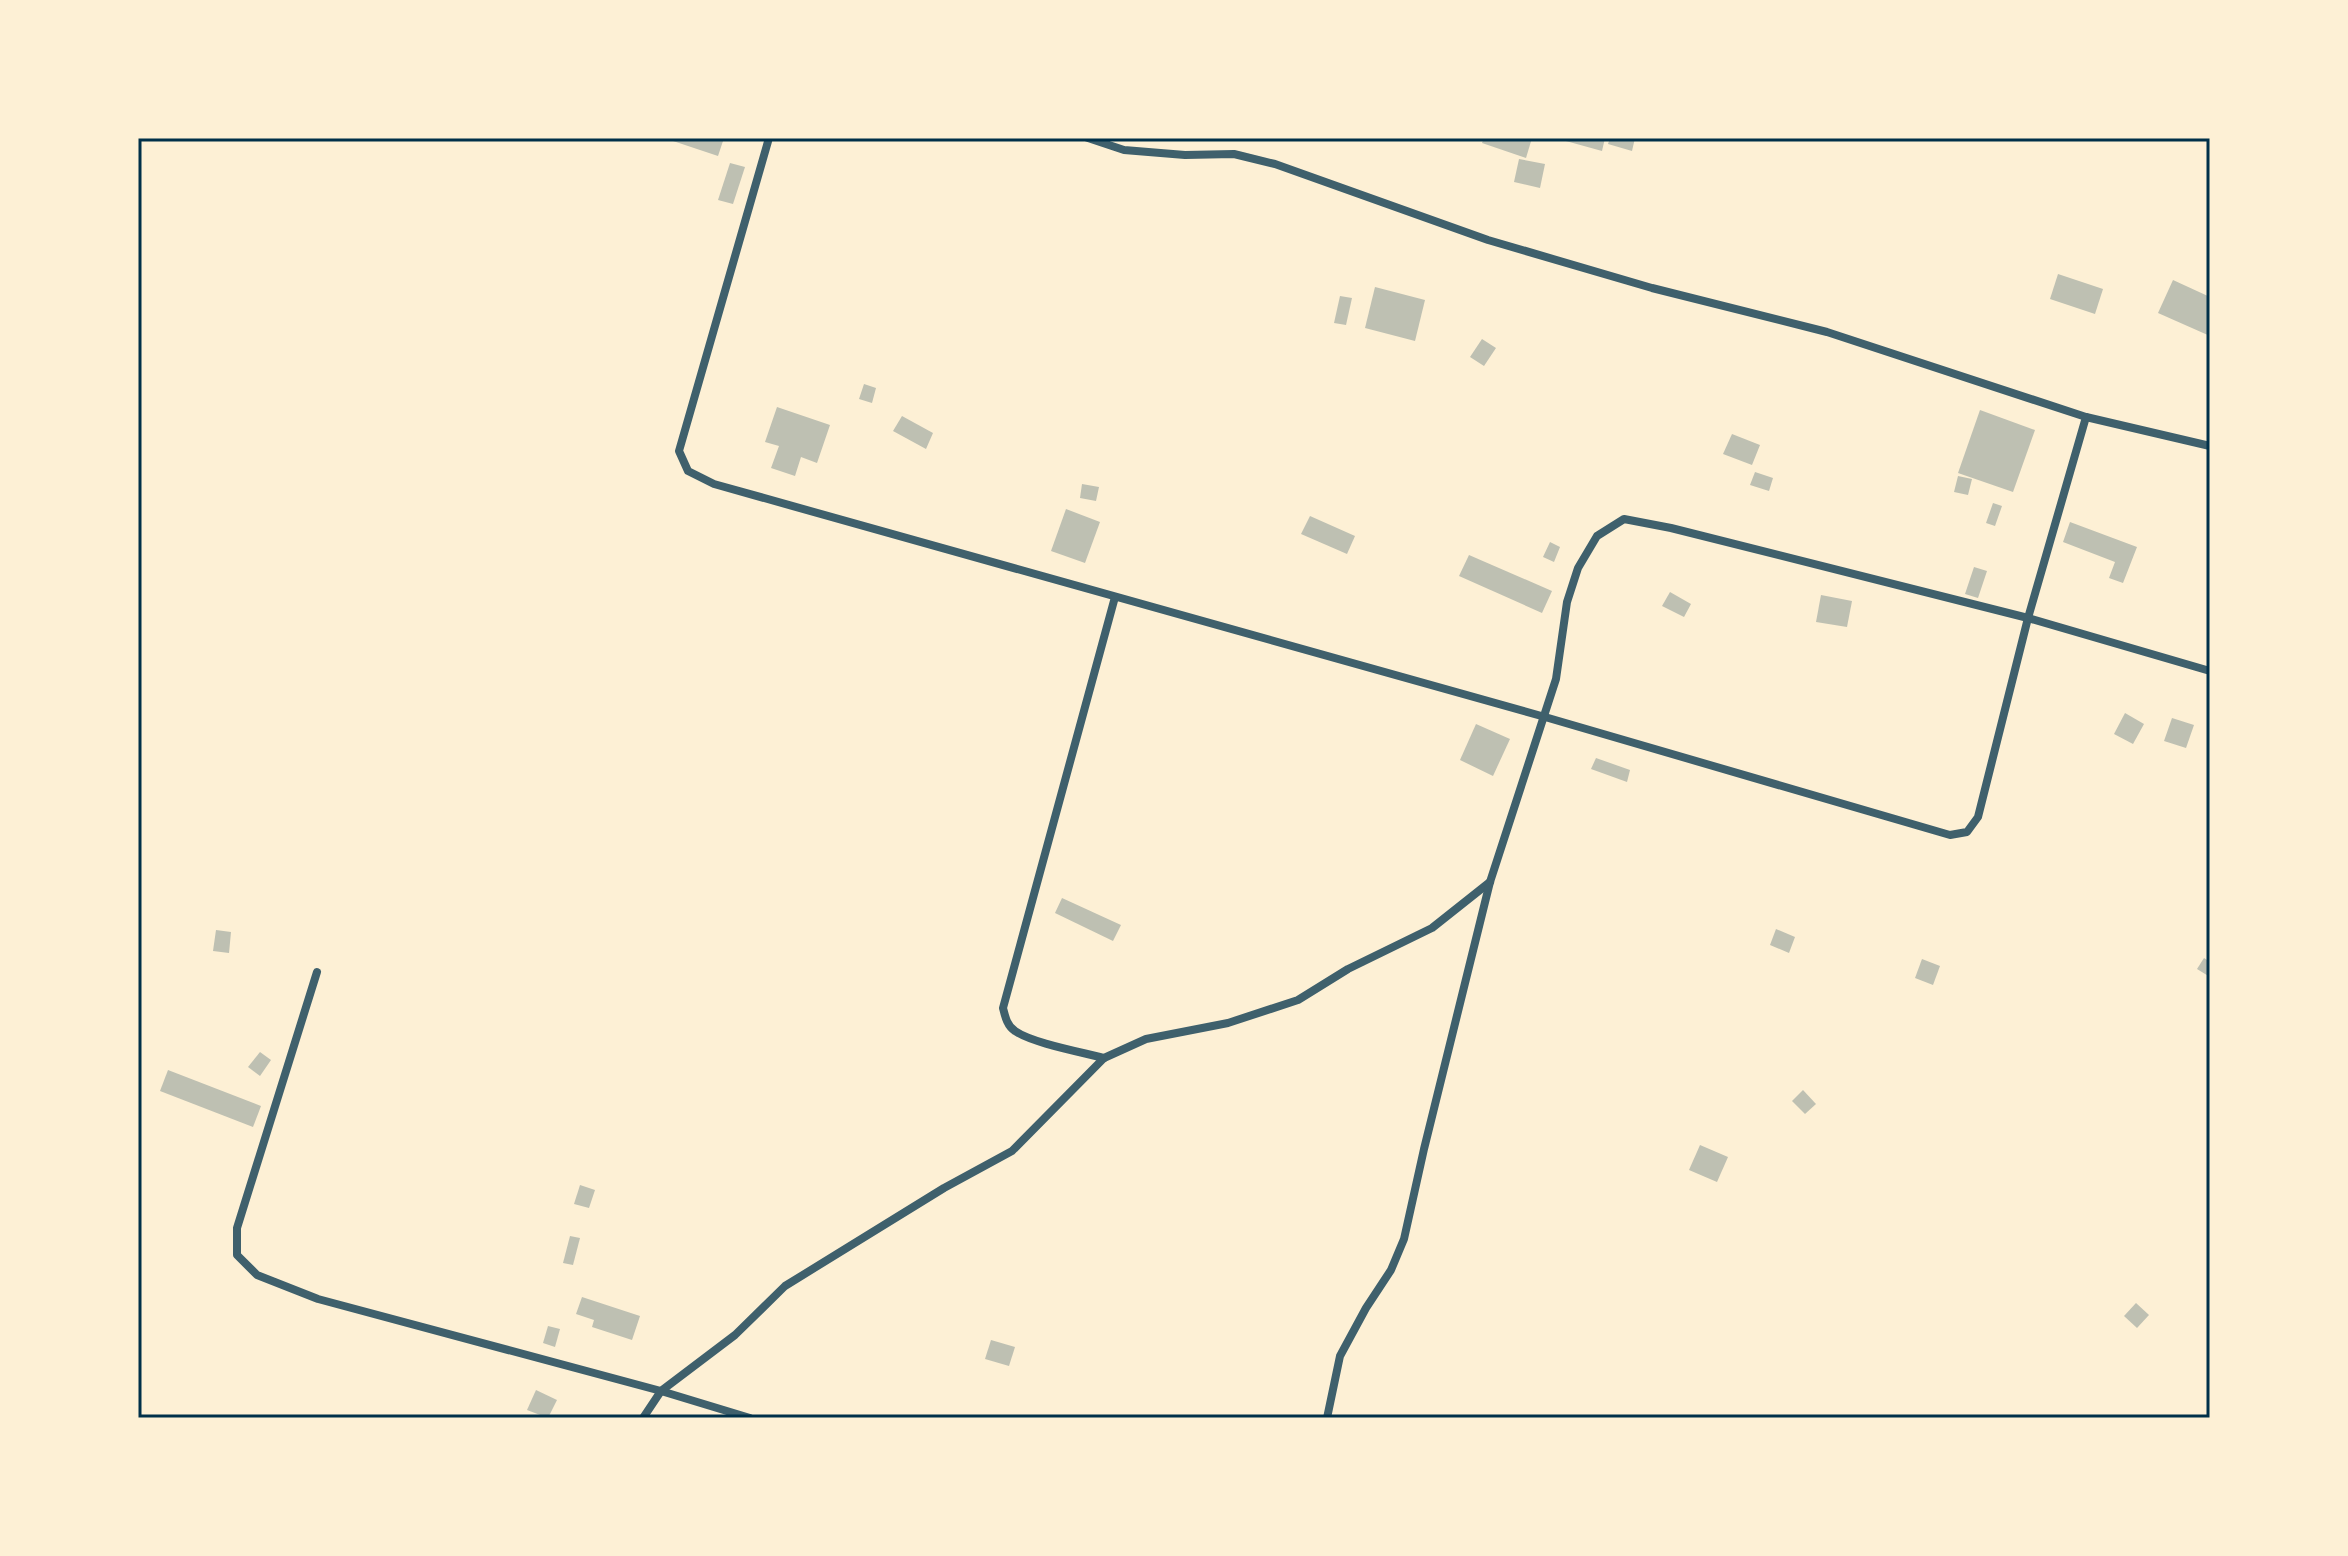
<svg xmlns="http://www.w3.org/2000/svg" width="2348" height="1556" viewBox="0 0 2348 1556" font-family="'PT Sans',sans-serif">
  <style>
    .building { fill: #bec0b2 }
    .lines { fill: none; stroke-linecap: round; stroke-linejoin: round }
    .minor { stroke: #3f606c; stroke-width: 8 }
    .neatline { fill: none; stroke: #003049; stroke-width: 3 }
  </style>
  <rect width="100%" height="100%" fill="#fdf0d5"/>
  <!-- building -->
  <g class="building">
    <path d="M 664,138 L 724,138 L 718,156 Z"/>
    <path d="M 1484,138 L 1532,138 L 1526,158 L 1482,143 Z"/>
    <path d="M 1555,138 L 1605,138 L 1602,151 Z"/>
    <path d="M 1610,138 L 1635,138 L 1632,151 L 1608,144 Z"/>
    <path d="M 1519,159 L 1545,164 L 1540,188 L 1514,182 Z"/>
    <path d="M 730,163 L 745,167 L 733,204 L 718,200 Z"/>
    <path d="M 2058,274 L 2103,289 L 2095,314 L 2050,299 Z"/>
    <path d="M 2173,280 L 2210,297 L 2210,336 L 2158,313 Z"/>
    <path d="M 1375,287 L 1425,300 L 1415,341 L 1365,328 Z"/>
    <path d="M 1340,296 L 1352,298 L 1346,325 L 1334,323 Z"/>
    <path d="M 1482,339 L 1496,348 L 1484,366 L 1470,357 Z"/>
    <path d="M 864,384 L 876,388 L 872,403 L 859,399 Z"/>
    <path d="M 777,407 L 830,425 L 817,463 L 801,457 L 795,476 L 771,468 L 779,446 L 765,442 Z"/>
    <path d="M 1980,410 L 2035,430 L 2013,492 L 1958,473 Z"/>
    <path d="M 902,416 L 933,433 L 926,449 L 893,431 Z"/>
    <path d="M 1732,434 L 1760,445 L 1752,465 L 1723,454 Z"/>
    <path d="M 1755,472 L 1773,478 L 1769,491 L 1750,485 Z"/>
    <path d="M 1958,476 L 1972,479 L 1968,495 L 1954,492 Z"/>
    <path d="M 1082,484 L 1099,487 L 1096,501 L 1080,498 Z"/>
    <path d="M 1993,503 L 2002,506 L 1995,526 L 1986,523 Z"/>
    <path d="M 1066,509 L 1100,522 L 1085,563 L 1051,551 Z"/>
    <path d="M 1310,516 L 1355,536 L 1347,554 L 1301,534 Z"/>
    <path d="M 2070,522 L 2137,547 L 2123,583 L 2109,578 L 2115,562 L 2063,542 Z"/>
    <path d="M 1550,542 L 1560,547 L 1554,562 L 1543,557 Z"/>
    <path d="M 1469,555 L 1552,591 L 1542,613 L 1459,576 Z"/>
    <path d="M 1974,567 L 1987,571 L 1978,598 L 1965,594 Z"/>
    <path d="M 1670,592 L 1691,604 L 1684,617 L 1662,606 Z"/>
    <path d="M 1821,595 L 1852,601 L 1847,627 L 1816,622 Z"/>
    <path d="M 2125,713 L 2144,724 L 2133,744 L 2114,734 Z"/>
    <path d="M 2172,718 L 2194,725 L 2186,748 L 2164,741 Z"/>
    <path d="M 1476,724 L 1510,739 L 1493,776 L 1460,760 Z"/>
    <path d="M 1596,758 L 1630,770 L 1627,782 L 1591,769 Z"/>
    <path d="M 1062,898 L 1121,925 L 1113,941 L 1055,913 Z"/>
    <path d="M 1776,929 L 1795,937 L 1789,953 L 1770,945 Z"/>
    <path d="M 216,930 L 231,932 L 229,953 L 213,951 Z"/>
    <path d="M 2204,958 L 2210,962 L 2210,977 L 2197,969 Z"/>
    <path d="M 1922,959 L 1940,966 L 1933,985 L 1915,978 Z"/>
    <path d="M 260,1052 L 271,1060 L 260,1076 L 248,1067 Z"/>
    <path d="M 168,1070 L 261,1106 L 253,1127 L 160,1091 Z"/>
    <path d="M 1803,1090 L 1816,1104 L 1805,1114 L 1792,1101 Z"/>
    <path d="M 1700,1145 L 1728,1157 L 1717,1182 L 1689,1170 Z"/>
    <path d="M 580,1185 L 595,1190 L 589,1208 L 574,1204 Z"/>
    <path d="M 570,1236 L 580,1238 L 573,1265 L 563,1263 Z"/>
    <path d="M 582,1297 L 640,1316 L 632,1340 L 592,1327 L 594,1320 L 576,1314 Z"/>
    <path d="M 2136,1303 L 2149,1315 L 2137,1328 L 2124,1316 Z"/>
    <path d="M 548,1326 L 560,1329 L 555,1347 L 543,1343 Z"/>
    <path d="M 991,1340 L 1015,1347 L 1009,1366 L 985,1359 Z"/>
    <path d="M 536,1390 L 557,1400 L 548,1418 L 527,1410 Z"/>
  </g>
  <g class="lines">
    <!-- minor -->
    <g class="minor">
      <path d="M 769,138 L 679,451 L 688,471 L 714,484 L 1545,717 L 1950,835 L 1967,832 L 1978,817 L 2028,618 L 2086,417"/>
      <path d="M 1088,138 L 1124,150 L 1185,155 L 1234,154 L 1275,164 L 1488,240 L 1652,288 L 1827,332 L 2086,417 L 2210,446"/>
      <path d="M 317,972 L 237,1228 L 237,1255 L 257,1275 L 318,1299 L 661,1391 L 750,1418"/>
      <path d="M 1104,1058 C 1081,1052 1032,1043 1015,1031 C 1007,1026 1005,1016 1003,1008 L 1115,597"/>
      <path d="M 643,1418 L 661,1391 L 735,1335 L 785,1286 L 944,1188 L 1012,1151 L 1104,1058 L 1146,1039 L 1228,1023 L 1298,1000 L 1348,969 L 1432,928 L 1490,882"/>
      <path d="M 1327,1418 L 1340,1356 L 1366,1308 L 1391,1270 L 1404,1239 L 1424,1149 L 1490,882 L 1556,679 L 1567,602 L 1578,568 L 1597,536 L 1624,519 L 1671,528 L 2028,618 L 2210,671"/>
    </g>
  </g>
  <!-- border -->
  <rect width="2348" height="1556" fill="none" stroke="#fdf0d5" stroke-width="280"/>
  <rect x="140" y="140" width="2068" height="1276" class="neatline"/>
</svg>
